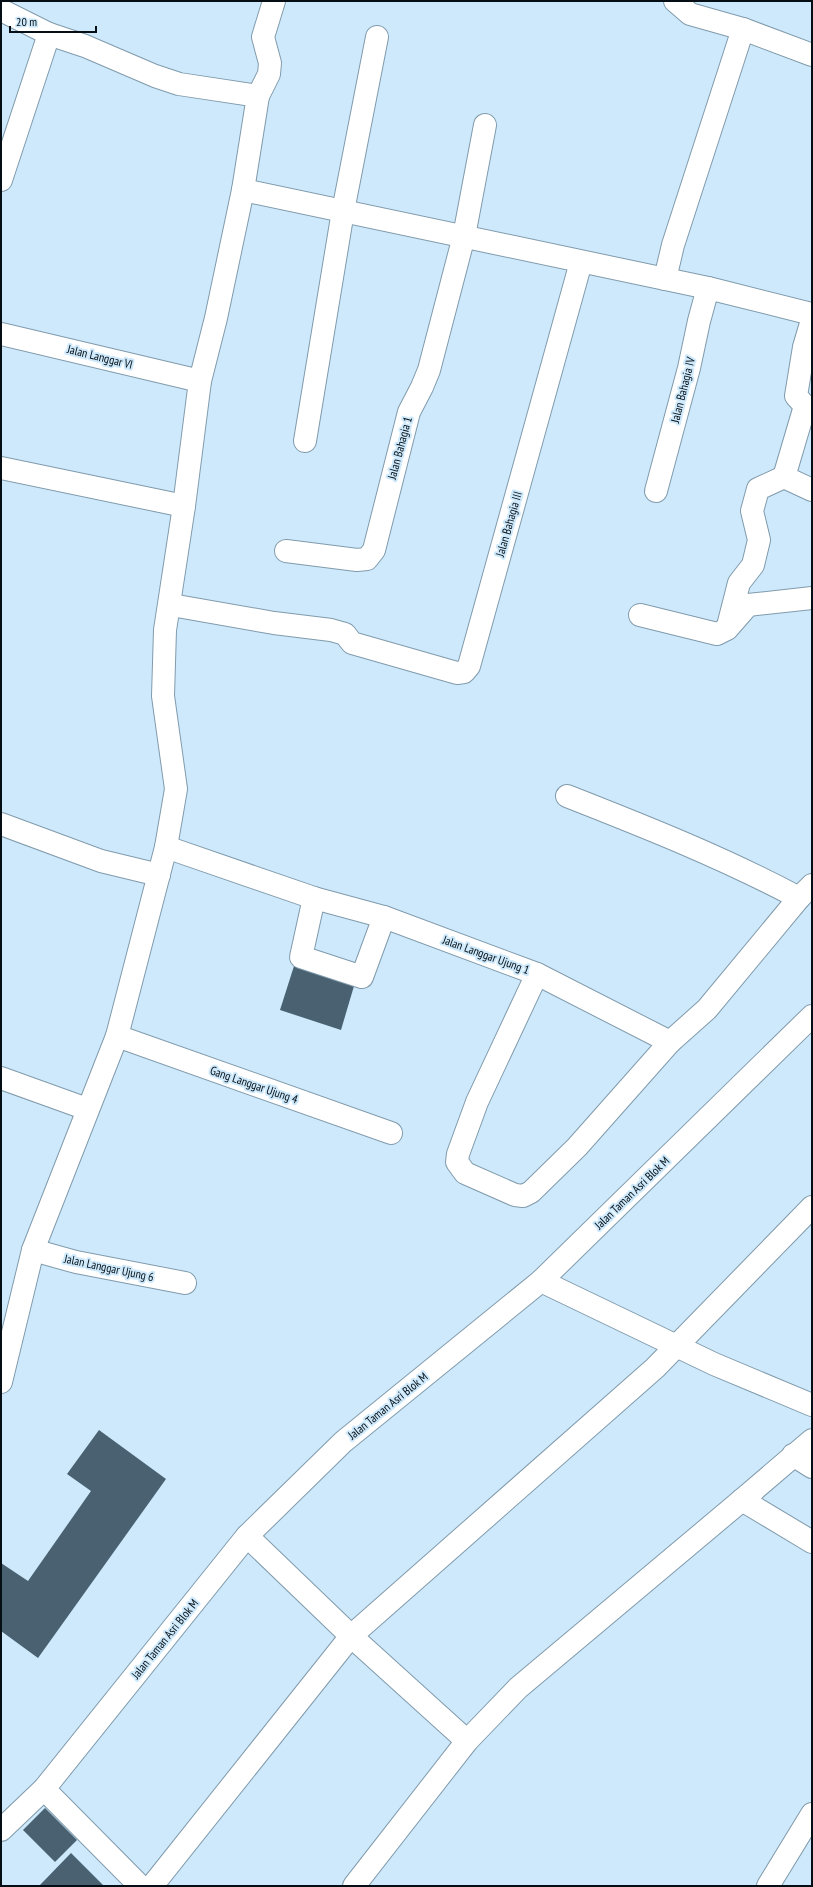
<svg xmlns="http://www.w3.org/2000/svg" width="813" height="1887" viewBox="0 0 813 1887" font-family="'PT Sans Narrow',sans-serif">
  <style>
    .building { fill: #496171 }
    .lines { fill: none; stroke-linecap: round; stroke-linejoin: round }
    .minor-casing { stroke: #819bac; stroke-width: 24 }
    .minor { stroke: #fff; stroke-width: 22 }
    .labels { text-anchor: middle; stroke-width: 4; stroke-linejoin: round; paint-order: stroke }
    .street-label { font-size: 12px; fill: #050e14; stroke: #cde9fb }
  </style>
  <rect width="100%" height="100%" fill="#cde9fb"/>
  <!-- building -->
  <g class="building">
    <path d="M 294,966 L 354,986 L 341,1030 L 280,1010 Z"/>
    <path d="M 99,1430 L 166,1479 L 38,1658 L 1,1631 L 1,1563 L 28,1581 L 91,1491 L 67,1474 Z"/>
    <path d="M 45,1808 L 77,1840 L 55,1862 L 23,1830 Z"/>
    <path d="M 71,1853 L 104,1886 L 39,1886 Z"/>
  </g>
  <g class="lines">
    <!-- minor casing -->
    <g class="minor-casing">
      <g id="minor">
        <path d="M 675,1 L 690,14 L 743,29 L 812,55"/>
        <path d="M 1,10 L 49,34 L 85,46 L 155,76 L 179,84 L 258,96 L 243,190 L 216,318 L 200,381 L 184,506 L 165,630 L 163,696 L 176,789 L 166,847 L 117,1036 L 33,1250 L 1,1382"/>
        <path d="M 258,96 L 269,74 L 270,63 L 263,37 L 274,1"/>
        <path d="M 1,180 L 49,34"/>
        <path d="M 243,190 L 708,288 L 812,314"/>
        <path d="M 665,279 L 673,245 L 743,29"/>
        <path d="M 812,320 L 804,347 L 796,396 L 805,406 L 784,477 L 812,490"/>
        <path d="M 1,334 L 200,381"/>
        <path d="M 305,441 L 343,211 L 377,37"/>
        <path d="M 1,468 L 184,506"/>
        <path d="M 656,491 L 689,368 L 699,321 L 708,288"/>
        <path d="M 286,551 L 357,560 L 367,559 L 374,550 L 409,412 L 422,387 L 429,370 L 464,236 L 485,125"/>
        <path d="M 170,603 L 177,606 L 274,623 L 331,630 L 345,634 L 352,643 L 457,673 L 464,672 L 469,666 L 581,262"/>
        <path d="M 640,615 L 717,634 L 727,629 L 748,605 L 812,598"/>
        <path d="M 728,626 L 739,583 L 753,565 L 759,540 L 752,511 L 758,489 L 784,477"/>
        <path d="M 567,796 C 646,827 724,858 799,898"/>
        <path d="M 1,824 L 101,861 L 159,875"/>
        <path d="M 166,847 L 314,898 L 384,917 L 537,974 L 670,1042"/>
        <path d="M 314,898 L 301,957 L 362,977 L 384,917"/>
        <path d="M 537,974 L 477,1102 L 458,1154 L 457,1162 L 465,1173 L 515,1195 L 523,1196 L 531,1192 L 577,1147 L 670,1042 L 707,1009 L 799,898 L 812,885"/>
        <path d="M 117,1036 L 391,1133"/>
        <path d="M 1,1078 L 87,1109"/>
        <path d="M 33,1250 L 76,1262 L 185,1283"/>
        <path d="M 541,1281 L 714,1364 L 812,1405"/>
        <path d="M 793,1455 L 812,1467"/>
        <path d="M 742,1500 L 812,1542"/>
        <path d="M 247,1536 L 351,1636 L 467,1741"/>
        <path d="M 44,1789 L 140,1886"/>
        <path d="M 1,1830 L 44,1789 L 247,1536 L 343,1442 L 541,1281 L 812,1016"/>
        <path d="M 152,1886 L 351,1636 L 655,1368 L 812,1207"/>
        <path d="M 354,1886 L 467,1741 L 518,1688 L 742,1500 L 812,1440"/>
        <path d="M 768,1886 L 812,1814"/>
      </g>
    </g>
    <!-- minor -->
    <use href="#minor" class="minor"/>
  </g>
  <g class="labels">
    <!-- street labels -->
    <g class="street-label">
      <text transform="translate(100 357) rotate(14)" y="4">Jalan Langgar VI</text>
      <text transform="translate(683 390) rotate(-76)" y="4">Jalan Bahagia IV</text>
      <text transform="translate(400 448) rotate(-75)" y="4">Jalan Bahagia 1</text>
      <text transform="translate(509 524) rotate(-74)" y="4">Jalan Bahagia III</text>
      <text transform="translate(486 955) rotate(20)" y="4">Jalan Langgar Ujung 1</text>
      <text transform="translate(254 1085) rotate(19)" y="4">Gang Langgar Ujung 4</text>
      <text transform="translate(632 1193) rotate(-44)" y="4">Jalan Taman Asri Blok M</text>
      <text transform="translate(109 1268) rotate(12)" y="4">Jalan Langgar Ujung 6</text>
      <text transform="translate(388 1406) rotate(-39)" y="4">Jalan Taman Asri Blok M</text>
      <text transform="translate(165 1639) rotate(-51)" y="4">Jalan Taman Asri Blok M</text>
    </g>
  </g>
  <!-- border -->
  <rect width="813" height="1887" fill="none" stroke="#050e14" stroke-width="4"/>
  <!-- scale -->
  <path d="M10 26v6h86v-6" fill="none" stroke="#050e14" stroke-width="2"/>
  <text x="16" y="26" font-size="12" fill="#050e14" stroke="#cde9fb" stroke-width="3" paint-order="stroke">20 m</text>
</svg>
